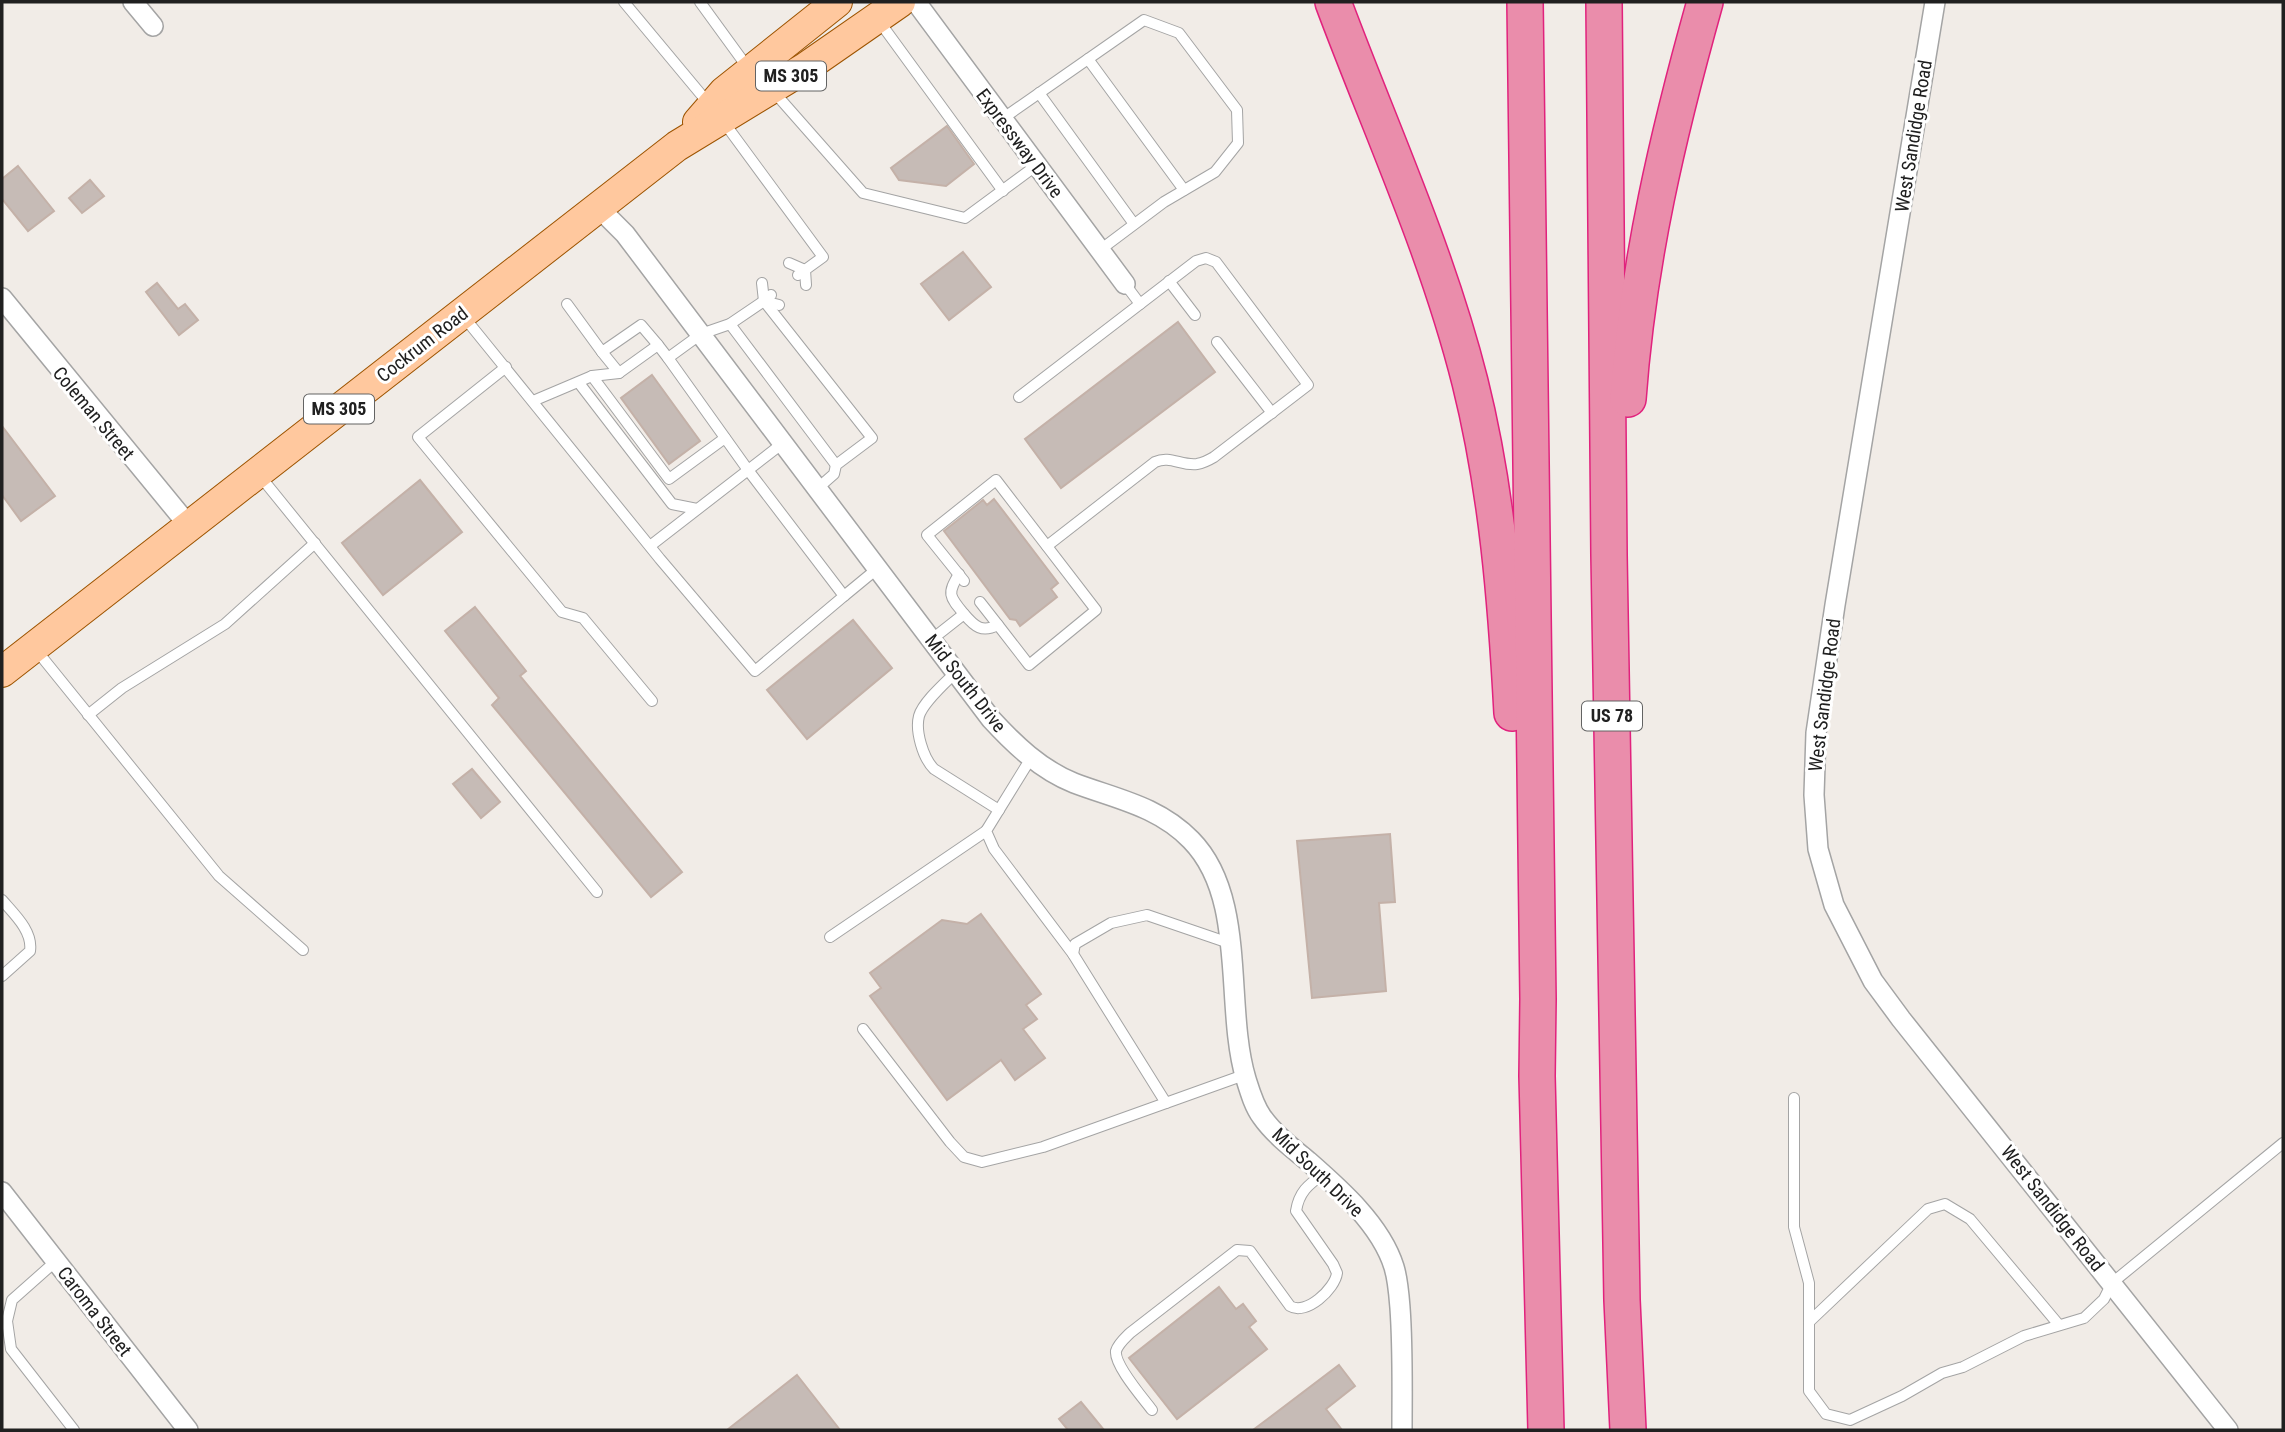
<svg xmlns="http://www.w3.org/2000/svg" width="2285" height="1432" viewBox="0 0 2285 1432" font-family="'Roboto Condensed',sans-serif">
  <style>
    .building { fill: #c6bbb6; stroke: #c4b1a8; stroke-width: 2 }
    .lines { fill: none; stroke-linecap: round; stroke-linejoin: round }
    .lane-casing { stroke: #a4a4a4; stroke-width: 12 }
    .street-casing { stroke: #a4a4a4; stroke-width: 22 }
    .primary-casing { stroke: #9d5400; stroke-width: 32 }
    .highway-casing { stroke: #e1227d; stroke-width: 38 }
    .lane { stroke: #fff; stroke-width: 10 }
    .street { stroke: #fff; stroke-width: 19 }
    .primary { stroke: #ffc89e; stroke-width: 30 }
    .highway { stroke: #ea8dab; stroke-width: 35 }
    .labels { text-anchor: middle; stroke-width: 6; stroke-linejoin: round; paint-order: stroke }
    .shield { fill: #fff; stroke: #636363; stroke-width: 2 }
    .shield-label { font-size: 18px; font-weight: bold; fill: #202020 }
    .street-label { font-size: 19px; fill: #202020; stroke: #fff }
  </style>
  <rect width="100%" height="100%" fill="#f1ece7"/>
  <!-- building -->
  <g class="building">
    <path d="M 947,126 L 974,164 L 946,186 L 899,180 L 891,168 Z"/>
    <path d="M 18,166 L 54,211 L 28,231 L 2,199 L 2,179 Z"/>
    <path d="M 90,180 L 104,196 L 82,213 L 69,198 Z"/>
    <path d="M 963,252 L 991,287 L 949,320 L 921,284 Z"/>
    <path d="M 157,283 L 178,309 L 185,304 L 198,320 L 179,335 L 146,292 Z"/>
    <path d="M 1178,322 L 1215,372 L 1061,488 L 1025,439 Z"/>
    <path d="M 652,375 L 700,441 L 669,464 L 621,398 Z"/>
    <path d="M 2,426 L 55,496 L 21,521 L 2,495 Z"/>
    <path d="M 420,480 L 462,532 L 383,595 L 342,543 Z"/>
    <path d="M 994,499 L 1058,583 L 1051,589 L 1057,597 L 1020,626 L 1016,620 L 1010,619 L 944,531 L 983,500 L 987,505 Z"/>
    <path d="M 475,607 L 526,671 L 520,676 L 682,872 L 651,897 L 492,705 L 499,698 L 445,631 Z"/>
    <path d="M 853,620 L 892,668 L 807,739 L 767,690 Z"/>
    <path d="M 472,769 L 500,802 L 481,818 L 453,784 Z"/>
    <path d="M 1390,834 L 1395,902 L 1379,903 L 1386,991 L 1312,998 L 1297,841 Z"/>
    <path d="M 981,914 L 1041,994 L 1026,1005 L 1037,1019 L 1023,1029 L 1045,1058 L 1015,1080 L 1001,1060 L 947,1100 L 870,996 L 881,988 L 870,973 L 942,920 L 967,924 Z"/>
    <path d="M 1219,1287 L 1236,1309 L 1243,1304 L 1256,1321 L 1249,1327 L 1267,1349 L 1177,1419 L 1129,1358 Z"/>
    <path d="M 1339,1365 L 1355,1386 L 1326,1409 L 1342,1430 L 1253,1430 Z"/>
    <path d="M 797,1375 L 840,1430 L 727,1430 Z"/>
    <path d="M 1081,1402 L 1104,1430 L 1068,1430 L 1059,1419 Z"/>
  </g>
  <g class="lines">
    <!-- lane casing -->
    <g class="lane-casing">
      <g id="lane">
        <path d="M 624,2 L 709,104"/>
        <path d="M 700,2 L 748,68"/>
        <path d="M 879,21 L 1003,191"/>
        <path d="M 1088,59 L 1184,190"/>
        <path d="M 774,92 L 863,193 L 965,218 L 1037,165"/>
        <path d="M 1039,93 L 1134,224"/>
        <path d="M 1002,119 L 1144,20 L 1179,33 L 1237,110 L 1238,143 L 1215,172 L 1164,202 L 1100,250"/>
        <path d="M 723,121 L 823,257 L 805,270 L 806,285"/>
        <path d="M 789,263 L 805,270 L 798,275"/>
        <path d="M 1169,281 L 1195,315"/>
        <path d="M 762,283 L 764,301 L 872,438 L 836,465 L 834,474 L 818,488"/>
        <path d="M 771,295 L 764,301 L 779,305"/>
        <path d="M 567,304 L 602,352 L 641,325 L 658,345"/>
        <path d="M 464,317 L 660,559 L 755,671 L 844,596 L 748,470 L 668,358 L 701,334 L 730,324 L 764,301"/>
        <path d="M 730,324 L 836,465"/>
        <path d="M 1217,342 L 1272,413"/>
        <path d="M 602,352 L 619,373"/>
        <path d="M 506,367 L 418,437 L 562,612 L 583,618 L 652,701"/>
        <path d="M 592,376 L 669,479 L 725,438"/>
        <path d="M 579,383 L 672,504 L 697,509"/>
        <path d="M 1019,397 L 1140,304"/>
        <path d="M 533,401 L 592,376 L 619,373 L 658,345 L 668,358"/>
        <path d="M 260,476 L 597,892"/>
        <path d="M 650,546 L 783,443"/>
        <path d="M 1047,546 L 1155,462 C 1170,455 1181,466 1197,464 C 1203,463 1209,460 1214,457 L 1308,385 L 1216,262 L 1206,258 L 1196,261 L 1140,304 L 1125,284"/>
        <path d="M 959,574 C 947,594 949,596 964,614"/>
        <path d="M 844,596 L 878,568"/>
        <path d="M 980,602 L 998,625"/>
        <path d="M 931,640 L 964,614 C 975,627 982,633 998,625 L 1029,665 L 1096,610 L 996,480 L 927,535 L 964,581"/>
        <path d="M 37,651 L 219,876 L 303,950"/>
        <path d="M 956,672 C 946,682 923,702 919,716 C 915,731 923,758 934,769 L 999,810"/>
        <path d="M 88,715 L 122,688 L 225,624 L 315,543"/>
        <path d="M 1031,758 L 986,831 L 994,849 L 1073,954 L 1166,1103"/>
        <path d="M 2,900 C 14,914 33,931 30,951 L 2,976"/>
        <path d="M 830,937 L 986,831"/>
        <path d="M 1073,954 L 1075,944 L 1111,923 L 1147,915 L 1229,943"/>
        <path d="M 863,1029 L 950,1142 L 964,1157 L 982,1162 L 1043,1147 L 1244,1075"/>
        <path d="M 1794,1098 L 1794,1227 L 1809,1283 L 1809,1391 L 1826,1414 L 1850,1420 L 1902,1396 L 1942,1373 L 1963,1367 L 2024,1336 L 2084,1318 L 2104,1299 L 2112,1283 L 2283,1143"/>
        <path d="M 56,1261 L 12,1300 L 7,1321 L 11,1349 L 74,1430"/>
        <path d="M 1809,1322 L 1928,1209 L 1945,1204 L 1970,1219 L 2059,1325"/>
        <path d="M 1152,1410 C 1143,1398 1114,1365 1116,1351 C 1118,1344 1125,1338 1130,1333 L 1237,1250 L 1250,1251 L 1290,1306 C 1306,1316 1335,1289 1337,1273 L 1333,1264 L 1296,1211 C 1299,1192 1308,1185 1323,1174"/>
      </g>
    </g>
    <!-- street casing -->
    <g class="street-casing">
      <g id="street">
        <path d="M 133,2 L 153,26"/>
        <path d="M 916,2 L 1125,284"/>
        <path d="M 1935,2 L 1835,605 L 1816,733 L 1814,795 L 1818,849 L 1834,905 L 1873,981 L 1901,1019 L 2228,1430"/>
        <path d="M 598,207 L 625,234 L 991,719 C 1014,744 1041,770 1074,783 C 1116,799 1158,806 1191,840 C 1248,898 1224,1006 1246,1079 C 1250,1092 1254,1106 1262,1117 C 1274,1134 1292,1148 1308,1161 C 1340,1189 1381,1225 1394,1267 C 1398,1280 1399,1295 1400,1308 C 1403,1349 1402,1390 1402,1430"/>
        <path d="M 2,298 L 189,526"/>
        <path d="M 2,1192 L 188,1430"/>
      </g>
    </g>
    <!-- primary casing -->
    <g class="primary-casing">
      <g id="primary">
        <path d="M 698,122 L 724,92 L 837,2"/>
        <path d="M 2,672 L 677,146 L 805,68 L 900,2"/>
      </g>
    </g>
    <!-- highway casing -->
    <g class="highway-casing">
      <g id="highway">
        <path d="M 1333,2 C 1380,128 1437,251 1470,382 C 1497,490 1506,601 1512,713"/>
        <path d="M 1525,2 L 1538,999 L 1537,1076 L 1546,1430"/>
        <path d="M 1604,2 L 1609,555 L 1622,1300 L 1628,1430"/>
        <path d="M 1628,399 C 1638,261 1668,134 1705,2"/>
      </g>
    </g>
    <!-- lane -->
    <use href="#lane" class="lane"/>
    <!-- street -->
    <use href="#street" class="street"/>
    <!-- primary -->
    <use href="#primary" class="primary"/>
    <!-- highway -->
    <use href="#highway" class="highway"/>
  </g>
  <g class="labels">
    <!-- shield labels -->
    <g class="shield">
      <rect x="756" y="61.5" width="70" height="29" rx="5"/>
      <rect x="304" y="394.5" width="70" height="29" rx="5"/>
      <rect x="1582" y="701.5" width="60" height="29" rx="5"/>
    </g>
    <g class="shield-label">
      <text x="791" y="82">MS 305</text>
      <text x="339" y="415">MS 305</text>
      <text x="1612" y="722">US 78</text>
    </g>
    <!-- street labels -->
    <g class="street-label">
      <text transform="translate(1913 136) rotate(-81)" y="7">West Sandidge Road</text>
      <text transform="translate(1020 143) rotate(53)" y="7">Expressway Drive</text>
      <text transform="translate(422 344) rotate(-38)" y="7">Cockrum Road</text>
      <text transform="translate(94 413) rotate(50)" y="7">Coleman Street</text>
      <text transform="translate(966 683) rotate(52)" y="7">Mid South Drive</text>
      <text transform="translate(1824 695) rotate(-83)" y="7">West Sandidge Road</text>
      <text transform="translate(1318 1172) rotate(44)" y="7">Mid South Drive</text>
      <text transform="translate(2053 1208) rotate(52)" y="7">West Sandidge Road</text>
      <text transform="translate(95 1311) rotate(52)" y="7">Caroma Street</text>
    </g>
  </g>
  <!-- border -->
  <rect width="2285" height="1432" fill="none" stroke="#202020" stroke-width="7"/>
</svg>
